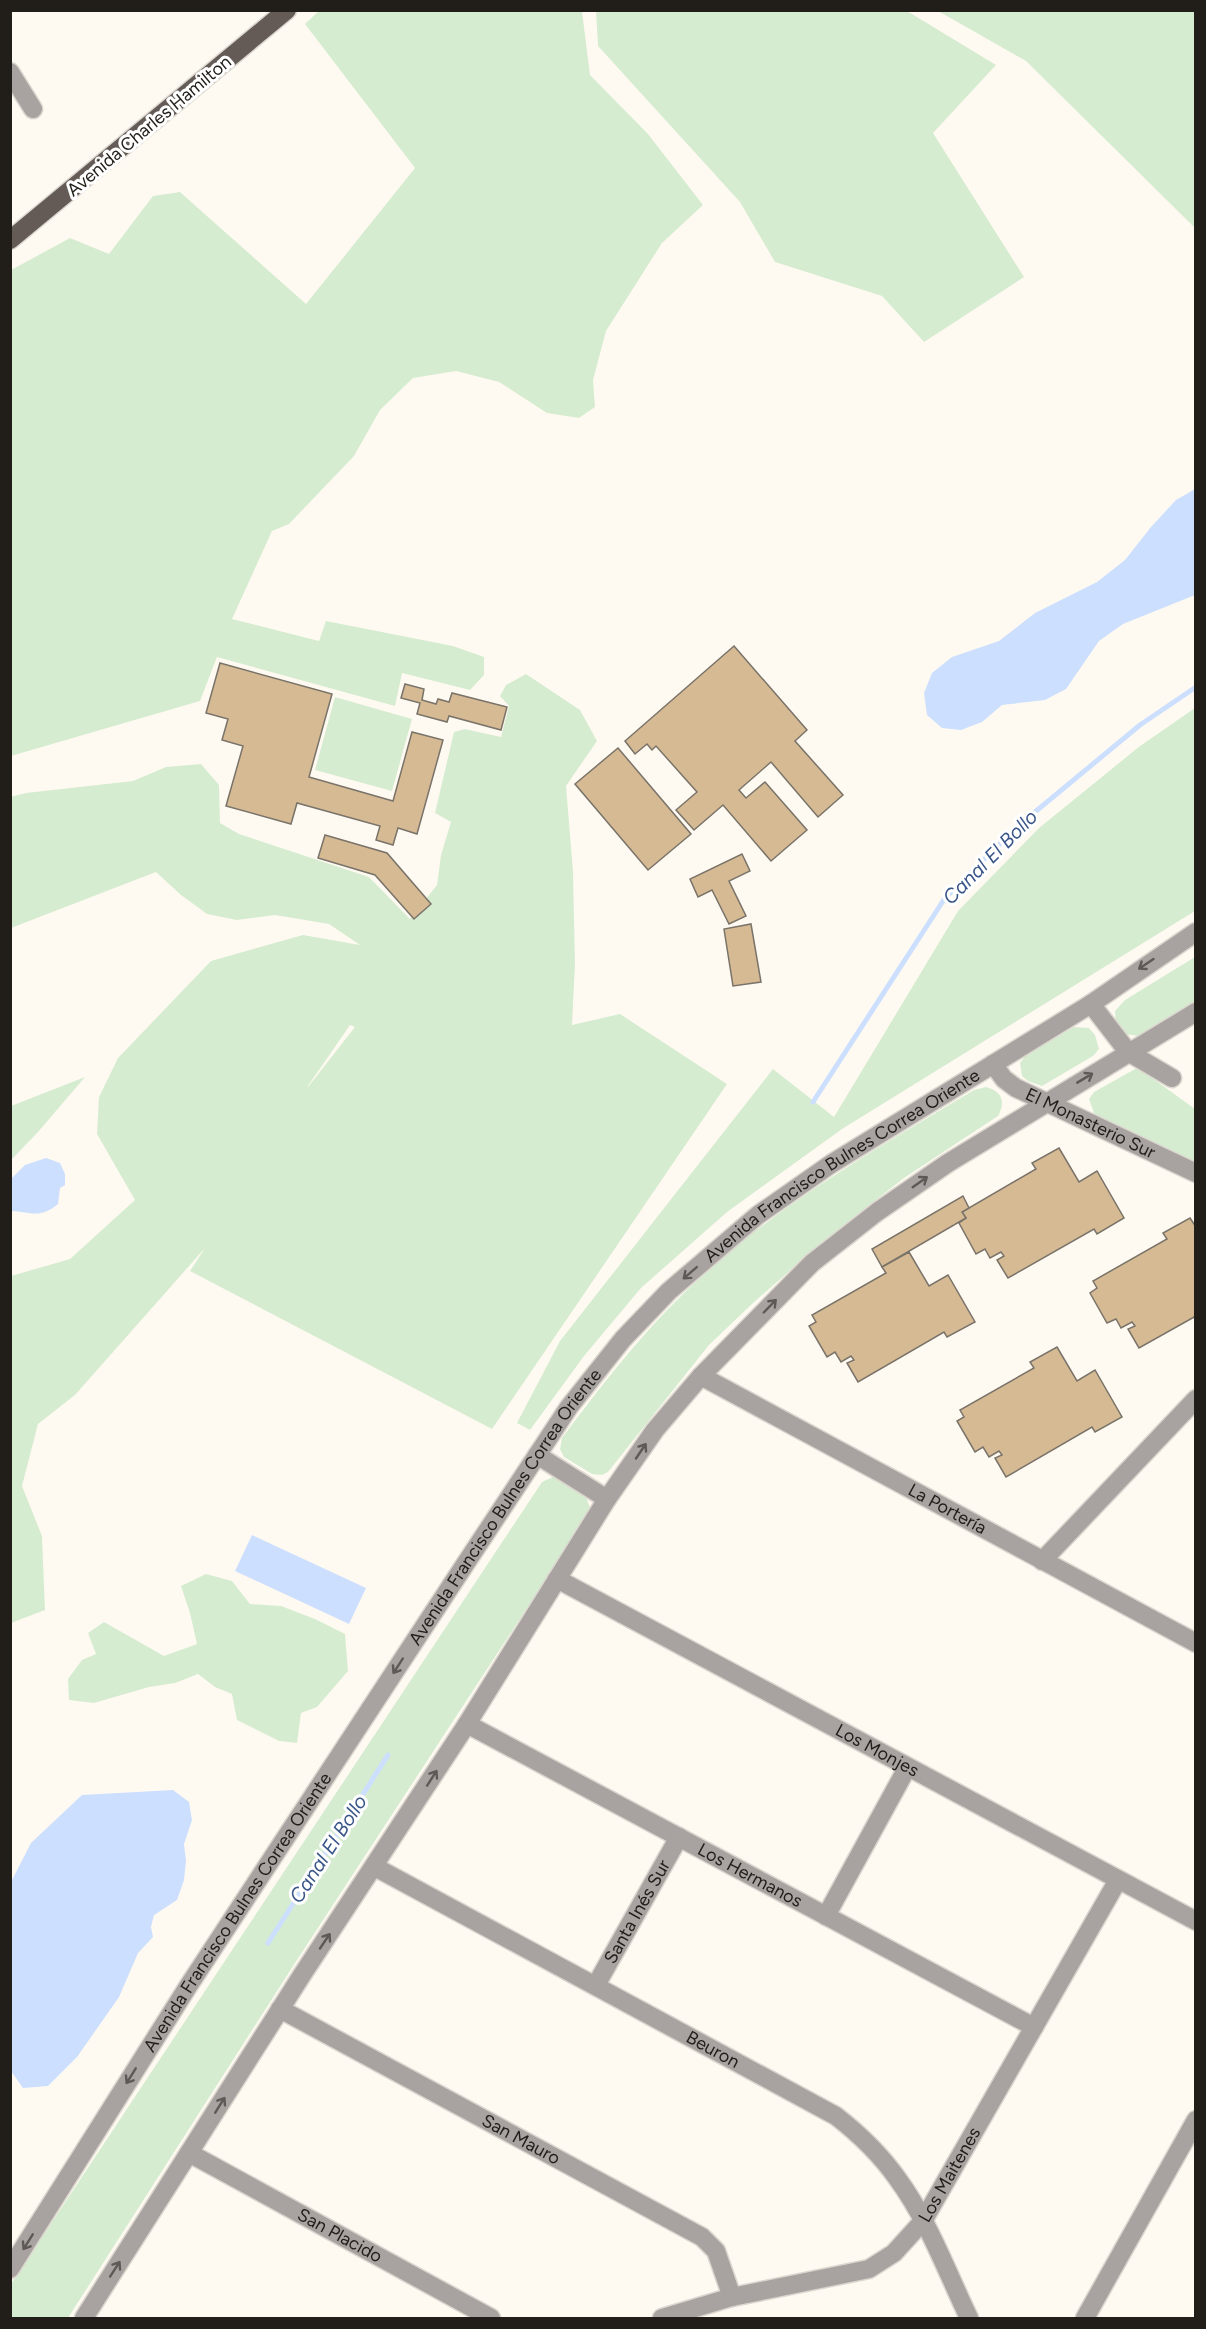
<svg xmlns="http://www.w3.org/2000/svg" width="1206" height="2329" viewBox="0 0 1206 2329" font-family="Figtree,sans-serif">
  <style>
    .green { fill: #d6ecd1; fill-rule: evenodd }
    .water { fill: #ccdffe }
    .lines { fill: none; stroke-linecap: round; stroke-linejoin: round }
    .stream { stroke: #ccdffe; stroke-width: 5 }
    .building { fill: #d6ba94; stroke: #797369; stroke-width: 1.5 }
    .minor-casing { stroke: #dbd7cf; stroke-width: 21 }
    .major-casing { stroke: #dbd7cf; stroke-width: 21 }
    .minor { stroke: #a8a2a0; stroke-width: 18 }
    .major { stroke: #645b57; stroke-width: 18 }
    .oneway { stroke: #5e5956 }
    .labels { text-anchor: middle; stroke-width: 6; stroke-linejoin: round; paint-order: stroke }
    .street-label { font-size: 18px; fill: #211e1a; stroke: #fff }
    .water-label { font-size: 20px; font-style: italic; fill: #3a5689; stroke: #fff }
  </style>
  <rect width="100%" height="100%" fill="#fffaf1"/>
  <!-- green -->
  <g class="green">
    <path d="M 320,10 L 582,11 L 590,75 L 648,134 L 703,205 L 662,243 L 606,331 L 593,380 L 595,407 L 579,418 L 547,413 L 499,382 L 456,371 L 413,378 L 380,410 L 354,456 L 289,524 L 272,531 L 232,619 L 319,641 L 326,621 L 453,646 L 484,657 L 484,675 L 470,690 L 402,673 L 395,706 L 217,657 L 200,701 L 11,756 L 11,270 L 70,238 L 109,254 L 153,196 L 180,192 L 306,304 L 415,168 L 305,24 Z"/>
    <path d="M 596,11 L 907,11 L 996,65 L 933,133 L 1024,277 L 924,342 L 882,296 L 775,262 L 740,202 L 598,46 Z"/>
    <path d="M 938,11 L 1195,11 L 1195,228 L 1026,61 Z"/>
    <path d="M 526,674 L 580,710 L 597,741 L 566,786 L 573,871 L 575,964 L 572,1025 L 620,1014 L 727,1084 L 492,1429 L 190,1271 L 205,1248 L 75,1395 L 38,1424 L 22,1486 L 42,1536 L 45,1610 L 11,1623 L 11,1276 L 70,1259 L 135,1200 L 97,1134 L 99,1097 L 118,1058 L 211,961 L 303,935 L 360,945 L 329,924 L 275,915 L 237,920 L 207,914 L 181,895 L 156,872 L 11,928 L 10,797 L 26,793 L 133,781 L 166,767 L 201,764 L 219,785 L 220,823 L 239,834 L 369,877 L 410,919 L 437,885 L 441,855 L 451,822 L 435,813 L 454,732 L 465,729 L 501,737 L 509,706 L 500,696 L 506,685 ZM 350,1025 L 355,1027 L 308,1087 L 308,1086 Z"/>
    <path d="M 335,697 L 412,719 L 392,791 L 315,770 Z"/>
    <path d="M 1195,708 L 1195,911 L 842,1129 L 727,1212 L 641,1288 L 584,1356 L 530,1430 L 517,1423 L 560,1341 L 773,1069 L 834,1117 L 958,911 L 1039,828 L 1140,746 Z"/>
    <path d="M 1195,957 L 1195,1001 L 1138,1036 L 1125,1034 L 1116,1026 L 1115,1011 L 1125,1000 Z"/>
    <path d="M 1074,1027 L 1089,1028 L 1095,1035 L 1099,1049 L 1093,1056 L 1042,1086 L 1028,1081 L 1022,1076 L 1020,1063 L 1026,1055 Z"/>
    <path d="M 1135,1069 L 1141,1070 L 1195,1109 L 1195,1163 L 1101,1118 L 1094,1113 L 1089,1099 L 1094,1092 Z"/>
    <path d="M 85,1077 L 38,1132 L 11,1160 L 11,1106 Z"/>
    <path d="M 986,1087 C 1002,1091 1006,1102 998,1116 L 904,1178 L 822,1242 L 752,1304 L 709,1345 L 608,1472 L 602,1475 L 592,1474 L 564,1457 L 560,1449 L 562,1438 C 606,1379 652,1320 708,1271 C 788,1198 883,1145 974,1090 Z"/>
    <path d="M 555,1476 L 586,1497 L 591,1510 L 297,1960 L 68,2318 L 11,2318 L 11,2284 L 542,1482 Z"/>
    <path d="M 206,1574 L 232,1581 L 250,1604 L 281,1606 L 315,1619 L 345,1634 L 348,1671 L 317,1707 L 301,1713 L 297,1743 L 279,1741 L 237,1720 L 232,1694 L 215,1687 L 198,1674 L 175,1683 L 149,1687 L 94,1703 L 69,1700 L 68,1679 L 82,1660 L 96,1654 L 88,1633 L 104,1622 L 164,1656 L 197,1644 L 190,1613 L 181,1586 Z"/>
  </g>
  <!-- water -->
  <g class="water">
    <path d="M 1195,489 L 1195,595 L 1123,624 L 1099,641 L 1066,689 L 1045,700 L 1002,705 L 982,722 L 961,730 L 942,728 L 927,715 L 924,693 L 932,673 L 952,657 L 999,641 L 1035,613 L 1097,582 L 1125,560 L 1151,527 L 1176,500 Z"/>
    <path d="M 46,1158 L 60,1163 L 65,1174 L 65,1185 L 60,1188 L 58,1204 C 40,1219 31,1212 11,1211 L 11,1179 L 25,1165 Z"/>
    <path d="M 252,1535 L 366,1588 L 349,1624 L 235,1571 Z"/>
    <path d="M 173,1790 L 189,1802 L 192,1820 L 184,1844 L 186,1861 L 184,1880 L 177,1900 L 154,1915 L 151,1927 L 153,1937 L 138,1953 L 119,1997 L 77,2057 L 48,2086 L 23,2088 L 11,2071 L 11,1882 L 31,1843 L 82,1795 Z"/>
  </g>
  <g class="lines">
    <!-- stream -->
    <g class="stream">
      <path d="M 813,1102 L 945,898 L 1018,826 L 1140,725 L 1196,687"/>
      <path d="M 268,1943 L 388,1755"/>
    </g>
  </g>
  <!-- building -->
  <g class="building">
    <path d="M 734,646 L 807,730 L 795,741 L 843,795 L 818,817 L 771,762 L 739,790 L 746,798 L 765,782 L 807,830 L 771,861 L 723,805 L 694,830 L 676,810 L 697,792 L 656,746 L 652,750 L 647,744 L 635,754 L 625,741 Z"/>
    <path d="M 220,663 L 332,694 L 309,777 L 393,801 L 412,732 L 443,740 L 417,834 L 398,828 L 393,845 L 376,840 L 380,826 L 297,803 L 291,824 L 226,806 L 243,746 L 222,740 L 228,719 L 206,713 Z"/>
    <path d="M 405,684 L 424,689 L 422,700 L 436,704 L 438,699 L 449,702 L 452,693 L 507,707 L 501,730 L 449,716 L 447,722 L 417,714 L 420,703 L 401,698 Z"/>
    <path d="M 618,748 L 691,834 L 648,870 L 575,784 Z"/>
    <path d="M 325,835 L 387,853 L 431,904 L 414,919 L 375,875 L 318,858 Z"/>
    <path d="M 742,854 L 750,871 L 729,881 L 746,916 L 729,924 L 712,890 L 698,897 L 690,879 Z"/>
    <path d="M 751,924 L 761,982 L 733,986 L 724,929 Z"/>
    <path d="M 1059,1148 L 1079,1182 L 1097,1171 L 1124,1218 L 1097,1234 L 1094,1229 L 1008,1278 L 997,1260 L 1004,1256 L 1001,1252 L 990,1258 L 985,1249 L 976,1254 L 959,1223 L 966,1218 L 962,1212 L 1036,1169 L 1032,1163 Z"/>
    <path d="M 963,1196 L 969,1208 L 962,1212 L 966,1218 L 882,1267 L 872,1249 Z"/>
    <path d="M 1190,1218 L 1196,1227 L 1196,1316 L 1139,1348 L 1128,1329 L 1135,1326 L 1132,1322 L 1121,1328 L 1116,1319 L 1107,1323 L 1090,1293 L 1097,1288 L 1093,1281 L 1167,1239 L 1163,1233 Z"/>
    <path d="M 909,1252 L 929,1286 L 948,1275 L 975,1322 L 947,1337 L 944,1332 L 858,1382 L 847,1363 L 854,1360 L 851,1356 L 841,1362 L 835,1352 L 827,1357 L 809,1326 L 816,1322 L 812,1315 L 886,1273 L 882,1267 Z"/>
    <path d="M 1057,1347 L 1077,1381 L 1095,1370 L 1122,1417 L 1095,1432 L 1092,1427 L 1006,1477 L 995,1458 L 1002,1455 L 999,1451 L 989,1457 L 983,1447 L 975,1452 L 957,1421 L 964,1417 L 960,1410 L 1034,1368 L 1030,1362 Z"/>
  </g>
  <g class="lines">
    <!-- minor casing -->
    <g class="minor-casing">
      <g id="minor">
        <path d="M 10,72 L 33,109"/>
        <path d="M 1091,1004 L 1128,1052 L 1172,1078"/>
        <path id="s1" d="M 993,1064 L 1004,1079 L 1016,1088 L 1196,1173"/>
        <path id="s2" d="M 701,1376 L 1196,1643"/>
        <path d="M 537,1455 L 607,1499"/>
        <path d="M 1042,1561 L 1196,1399"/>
        <path id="s3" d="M 557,1579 L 1196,1921"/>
        <path id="s4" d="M 467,1724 L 1034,2027"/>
        <path id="s5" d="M 375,1867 L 836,2116 C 859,2134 880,2154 897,2178 C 928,2220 947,2272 969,2318"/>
        <path d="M 826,1916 L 907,1768"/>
        <path id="s6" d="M 596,1985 L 679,1837"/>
        <path id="s7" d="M 280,2009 L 702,2237 L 716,2251 L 732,2297"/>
        <path id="s8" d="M 189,2153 L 491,2318"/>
        <path id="s9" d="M 10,2269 L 189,1985 L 462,1569 L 569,1407 L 623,1339 L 669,1291 L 758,1215 L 831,1164 L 1091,1004 L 1196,932"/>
        <path d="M 84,2318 L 302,1975 L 467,1724 L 607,1499 L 655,1430 L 701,1376 L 812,1263 L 877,1212 L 948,1163 L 1196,1012"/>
        <path id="s10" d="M 662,2318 L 732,2297 L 869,2269 L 894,2253 L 923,2221 L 1118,1880"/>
        <path d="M 1085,2318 L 1196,2120"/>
      </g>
    </g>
    <!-- major casing -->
    <g class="major-casing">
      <path id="major" d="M 10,240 L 287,10"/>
    </g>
    <!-- minor -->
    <use href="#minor" class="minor"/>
    <!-- major -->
    <use href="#major" class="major"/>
  </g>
  <!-- one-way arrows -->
  <defs><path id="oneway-shaft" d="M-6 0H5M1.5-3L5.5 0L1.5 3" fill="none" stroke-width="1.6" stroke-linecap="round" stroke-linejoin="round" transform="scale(1.5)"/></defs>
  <g class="oneway">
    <use href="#oneway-shaft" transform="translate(1146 964) rotate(146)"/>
    <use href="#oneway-shaft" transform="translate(1085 1078) rotate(-31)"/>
    <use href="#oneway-shaft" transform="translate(920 1182) rotate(-35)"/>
    <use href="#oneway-shaft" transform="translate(690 1273) rotate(139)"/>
    <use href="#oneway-shaft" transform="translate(770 1306) rotate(-46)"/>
    <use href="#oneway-shaft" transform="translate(641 1451) rotate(-56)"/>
    <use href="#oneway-shaft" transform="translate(398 1666) rotate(123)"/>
    <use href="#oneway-shaft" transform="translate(432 1778) rotate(-57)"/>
    <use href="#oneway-shaft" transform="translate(325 1941) rotate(-56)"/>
    <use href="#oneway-shaft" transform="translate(131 2076) rotate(122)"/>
    <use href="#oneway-shaft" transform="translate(220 2105) rotate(-58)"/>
    <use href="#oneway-shaft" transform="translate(28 2242) rotate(122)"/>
    <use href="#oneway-shaft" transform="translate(115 2269) rotate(-57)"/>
  </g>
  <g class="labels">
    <!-- street labels -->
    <g class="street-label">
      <text transform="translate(149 126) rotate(-40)" y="6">Avenida Charles Hamilton</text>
      <text dy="6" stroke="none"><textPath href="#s1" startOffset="116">El Monasterio Sur</textPath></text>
      <text dy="6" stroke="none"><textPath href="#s9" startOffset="1395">Avenida Francisco Bulnes Correa Oriente</textPath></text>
      <text dy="6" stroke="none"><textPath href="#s9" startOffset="909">Avenida Francisco Bulnes Correa Oriente</textPath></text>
      <text dy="6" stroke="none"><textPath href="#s2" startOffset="280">La Portería</textPath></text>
      <text dy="6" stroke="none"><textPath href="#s3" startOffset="363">Los Monjes</textPath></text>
      <text dy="6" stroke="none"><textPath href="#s4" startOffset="321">Los Hermanos</textPath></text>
      <text dy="6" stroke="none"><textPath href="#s6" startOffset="84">Santa Inés Sur</textPath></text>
      <text dy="6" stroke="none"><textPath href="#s9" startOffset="423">Avenida Francisco Bulnes Correa Oriente</textPath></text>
      <text dy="6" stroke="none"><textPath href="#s5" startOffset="384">Beuron</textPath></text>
      <text dy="6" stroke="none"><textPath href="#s7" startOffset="274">San Mauro</textPath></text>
      <text dy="6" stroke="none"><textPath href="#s10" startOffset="339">Los Maitenes</textPath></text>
      <text dy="6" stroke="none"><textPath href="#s8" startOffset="172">San Placido</textPath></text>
    </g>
    <!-- water labels -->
    <g class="water-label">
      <text transform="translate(990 857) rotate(-45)" y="7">Canal El Bollo</text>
      <text transform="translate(328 1849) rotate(-57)" y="7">Canal El Bollo</text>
    </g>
  </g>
  <!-- border -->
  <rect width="1206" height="2329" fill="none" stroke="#211e1a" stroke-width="24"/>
</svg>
